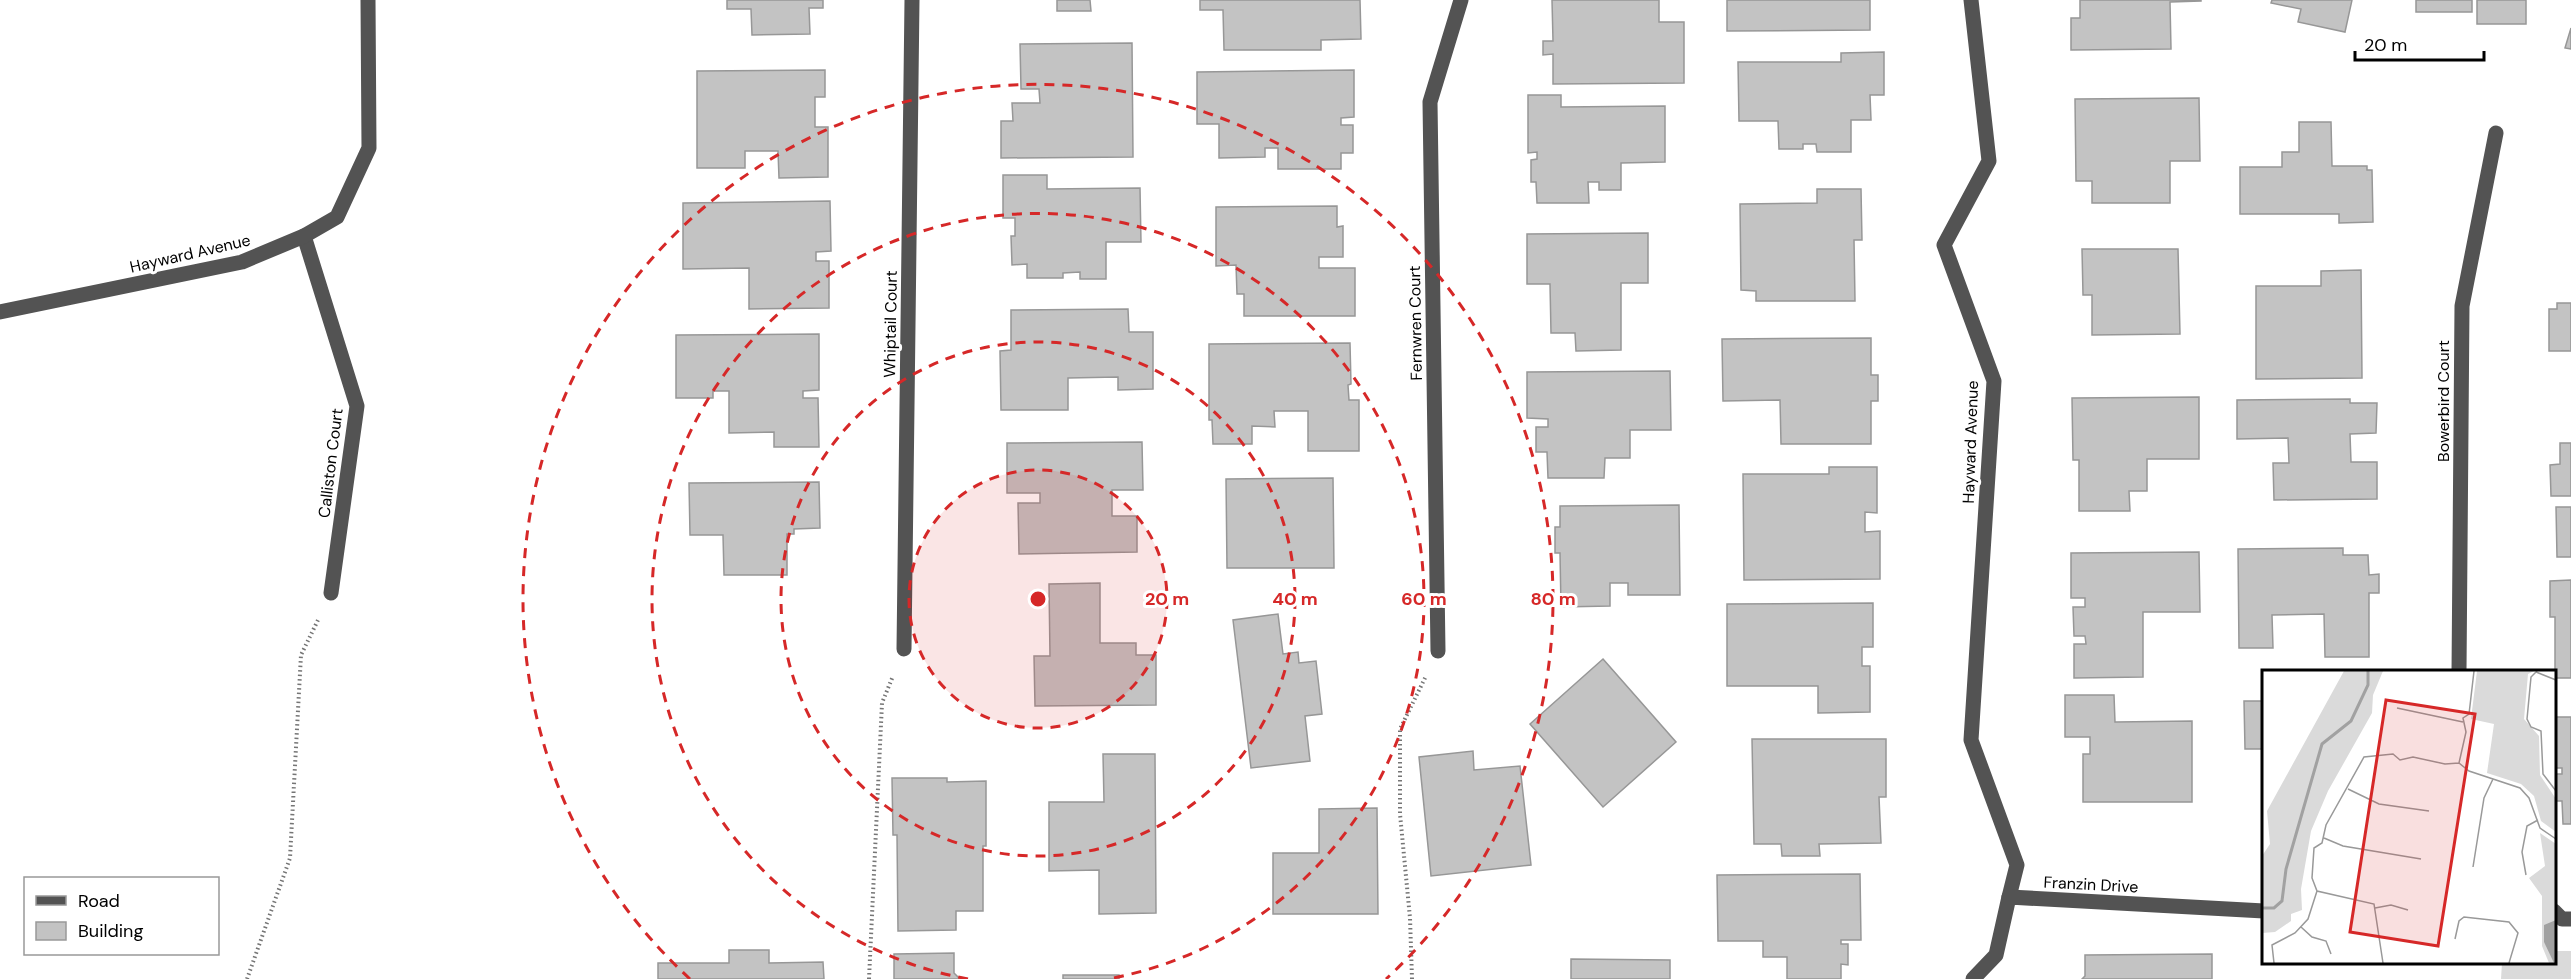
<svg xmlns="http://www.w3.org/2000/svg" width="2571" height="979" viewBox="0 0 2571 979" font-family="'DM Sans',sans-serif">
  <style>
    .green { fill: #dadada }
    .building { fill: #c3c3c3; stroke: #979797; stroke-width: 1.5 }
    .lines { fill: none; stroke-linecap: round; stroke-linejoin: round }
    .path { stroke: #757575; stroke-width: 4; stroke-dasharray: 1.5 3; stroke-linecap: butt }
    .minor { stroke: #535353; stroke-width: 15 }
    .ring { fill: none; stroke: #d62828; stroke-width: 3; stroke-dasharray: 10 8 }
    .labels { text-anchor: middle; stroke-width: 6; stroke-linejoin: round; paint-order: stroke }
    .street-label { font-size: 16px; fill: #000; stroke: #fff }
    .inset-river { fill: none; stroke: #a1a1a1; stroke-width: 3 }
    .inset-road { fill: none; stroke: #999; stroke-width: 1.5 }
    .view { fill: #d62828; fill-opacity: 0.15; stroke: #d62828; stroke-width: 3 }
    .inset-edge { fill: none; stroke: #000; stroke-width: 3 }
    .centre { fill: #d62828; stroke: #fff; stroke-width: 3 }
    .ring-label { font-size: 18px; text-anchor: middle; font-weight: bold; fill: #d62828; stroke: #fff; stroke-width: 6; stroke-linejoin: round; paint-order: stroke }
  </style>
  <rect width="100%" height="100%" fill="#fff"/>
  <!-- green -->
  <path class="green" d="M 2555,951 L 2571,951 L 2571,979 L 2501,979 L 2502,963 L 2554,962 Z"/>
  <!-- building -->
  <g class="building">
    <path d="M 727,0 L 823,0 L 823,8 L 809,8 L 810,34 L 752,35 L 751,9 L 727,9 Z"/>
    <path d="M 1057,0 L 1090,0 L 1091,11 L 1057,11 Z"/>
    <path d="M 1200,0 L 1360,0 L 1361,39 L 1321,40 L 1321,50 L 1224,50 L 1223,10 L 1200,10 Z"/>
    <path d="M 1552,0 L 1659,0 L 1659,22 L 1684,22 L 1684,83 L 1553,84 L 1553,54 L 1543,55 L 1543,41 L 1553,41 Z"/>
    <path d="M 1727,0 L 1870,0 L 1870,30 L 1727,31 Z"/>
    <path d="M 2080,0 L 2201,0 L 2201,1 L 2170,2 L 2171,49 L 2071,50 L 2071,18 L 2080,18 Z"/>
    <path d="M 2272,0 L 2352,0 L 2345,32 L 2298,22 L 2301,9 L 2271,3 Z"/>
    <rect x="2416" y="0" width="56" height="12"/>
    <rect x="2477" y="0" width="49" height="24"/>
    <path d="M 2571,28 L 2571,49 L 2565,48 Z"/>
    <path d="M 1132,43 L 1133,157 L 1001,158 L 1001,121 L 1013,121 L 1012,103 L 1040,103 L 1039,89 L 1021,89 L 1020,44 Z"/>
    <path d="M 1884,52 L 1884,95 L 1870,95 L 1871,120 L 1851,120 L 1851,152 L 1817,152 L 1816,144 L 1803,144 L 1803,149 L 1779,149 L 1778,121 L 1739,121 L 1738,62 L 1841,62 L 1841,53 Z"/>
    <path d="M 825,70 L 825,97 L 815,97 L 815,127 L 828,127 L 828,177 L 779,178 L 778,151 L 745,151 L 745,168 L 697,168 L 697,71 Z"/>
    <path d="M 1354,70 L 1354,117 L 1341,118 L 1341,125 L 1353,125 L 1353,153 L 1341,153 L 1341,169 L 1278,169 L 1278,148 L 1265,148 L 1265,157 L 1219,158 L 1219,124 L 1197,124 L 1197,72 Z"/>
    <path d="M 1528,95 L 1561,95 L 1561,107 L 1665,106 L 1665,162 L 1621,163 L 1621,190 L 1599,190 L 1599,182 L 1588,182 L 1589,203 L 1537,203 L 1536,182 L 1531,182 L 1531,160 L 1537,159 L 1537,152 L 1528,153 Z"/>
    <path d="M 2199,98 L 2200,161 L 2170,161 L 2170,203 L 2092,203 L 2092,181 L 2076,181 L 2075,99 Z"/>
    <path d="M 2299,122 L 2331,122 L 2332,166 L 2367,166 L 2367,170 L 2372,170 L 2373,222 L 2339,223 L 2339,214 L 2240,214 L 2240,167 L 2282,167 L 2282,152 L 2299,152 Z"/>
    <path d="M 1003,175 L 1047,175 L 1047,189 L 1140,188 L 1141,242 L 1106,242 L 1106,279 L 1080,279 L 1080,272 L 1063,273 L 1063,278 L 1027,278 L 1027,264 L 1012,265 L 1011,236 L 1015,236 L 1015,218 L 1003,218 Z"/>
    <path d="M 1817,189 L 1861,189 L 1862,240 L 1854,240 L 1855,301 L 1756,301 L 1756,291 L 1741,290 L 1740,204 L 1817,203 Z"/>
    <path d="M 830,201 L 831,251 L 816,252 L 816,261 L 829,261 L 829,308 L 749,309 L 749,268 L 683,269 L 683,203 Z"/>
    <path d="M 1337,206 L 1337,227 L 1343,226 L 1343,257 L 1319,257 L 1319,268 L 1355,268 L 1355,316 L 1244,316 L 1244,294 L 1237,294 L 1236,265 L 1216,266 L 1216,207 Z"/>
    <path d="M 1648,233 L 1648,283 L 1621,283 L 1621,350 L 1576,351 L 1575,333 L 1551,333 L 1550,284 L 1527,284 L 1527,234 Z"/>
    <path d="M 2082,249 L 2178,249 L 2180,334 L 2092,335 L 2092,295 L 2083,295 Z"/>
    <path d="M 2361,270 L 2362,378 L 2256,379 L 2256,286 L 2321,286 L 2321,271 Z"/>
    <path d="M 2557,303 L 2571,303 L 2571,351 L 2549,351 L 2549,309 L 2557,309 Z"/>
    <path d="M 1128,309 L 1129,332 L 1153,332 L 1153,389 L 1118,390 L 1118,377 L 1068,378 L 1068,410 L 1001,410 L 1000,351 L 1011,350 L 1011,310 Z"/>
    <path d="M 819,334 L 819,390 L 803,391 L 803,398 L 818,398 L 819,447 L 774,447 L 774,432 L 729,433 L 729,391 L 713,391 L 713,398 L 676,398 L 676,335 Z"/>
    <path d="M 1871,338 L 1871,375 L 1878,375 L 1878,401 L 1871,401 L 1871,444 L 1781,444 L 1780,400 L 1723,401 L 1722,339 Z"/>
    <path d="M 1350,343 L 1351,384 L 1348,385 L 1349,400 L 1359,400 L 1359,451 L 1308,451 L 1308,411 L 1274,411 L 1275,427 L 1252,426 L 1252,444 L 1213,444 L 1212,420 L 1209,420 L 1209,344 Z"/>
    <path d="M 1670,371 L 1671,430 L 1630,430 L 1630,458 L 1605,458 L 1604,478 L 1548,478 L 1547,452 L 1536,452 L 1536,427 L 1548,427 L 1548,419 L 1527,418 L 1527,372 Z"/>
    <path d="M 2199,397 L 2199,459 L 2147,459 L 2147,491 L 2129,491 L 2130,511 L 2079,511 L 2079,460 L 2073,460 L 2072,398 Z"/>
    <path d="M 2350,399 L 2350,403 L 2377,403 L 2376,433 L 2350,434 L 2351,462 L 2377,462 L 2377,499 L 2274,500 L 2273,463 L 2289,463 L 2288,438 L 2237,439 L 2237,400 Z"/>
    <path d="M 1142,442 L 1143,490 L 1112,490 L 1112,516 L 1137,516 L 1137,552 L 1019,554 L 1018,503 L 1040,503 L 1040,493 L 1007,493 L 1007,443 Z"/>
    <path d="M 2560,443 L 2571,443 L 2571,496 L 2551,496 L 2550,465 L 2560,464 Z"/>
    <path d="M 1829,467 L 1877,467 L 1877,513 L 1865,512 L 1865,532 L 1880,531 L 1880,579 L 1744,580 L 1743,474 L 1829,474 Z"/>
    <path d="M 1333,478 L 1334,568 L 1227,568 L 1226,479 Z"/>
    <path d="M 819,482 L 820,528 L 794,529 L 794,534 L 787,534 L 787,575 L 724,575 L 723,535 L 690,535 L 689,483 Z"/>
    <path d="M 1679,505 L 1680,595 L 1628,595 L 1628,583 L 1610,583 L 1610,606 L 1561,607 L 1560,553 L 1555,553 L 1555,527 L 1560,527 L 1560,506 Z"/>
    <path d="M 2556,507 L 2571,507 L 2571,557 L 2557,557 Z"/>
    <path d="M 2343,548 L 2343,555 L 2368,555 L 2369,575 L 2379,574 L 2379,593 L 2369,593 L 2369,657 L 2325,657 L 2324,614 L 2272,615 L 2273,648 L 2239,648 L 2238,549 Z"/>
    <path d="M 2199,552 L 2200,612 L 2143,612 L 2143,677 L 2074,678 L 2074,644 L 2086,644 L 2085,636 L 2074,636 L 2073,607 L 2085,607 L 2085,598 L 2071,598 L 2071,553 Z"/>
    <path d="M 2571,580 L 2571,678 L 2555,678 L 2555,617 L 2550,617 L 2550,581 Z"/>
    <path d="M 1100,583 L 1100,643 L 1136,643 L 1136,655 L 1156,655 L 1156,705 L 1035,706 L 1034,656 L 1050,656 L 1049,584 Z"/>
    <path d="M 1873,603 L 1873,647 L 1862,647 L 1862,666 L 1870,666 L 1870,712 L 1818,713 L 1818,686 L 1727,686 L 1727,604 Z"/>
    <path d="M 1278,614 L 1283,654 L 1298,652 L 1299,663 L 1316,661 L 1322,714 L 1305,716 L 1310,761 L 1251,768 L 1233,620 Z"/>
    <path d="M 1603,659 L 1676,742 L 1603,807 L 1530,724 Z"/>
    <path d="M 2065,695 L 2114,695 L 2115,722 L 2192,721 L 2192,802 L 2083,802 L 2083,754 L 2090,754 L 2090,737 L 2065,737 Z"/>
    <path d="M 2244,701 L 2264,701 L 2264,749 L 2245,749 Z"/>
    <path d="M 2554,717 L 2571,717 L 2571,824 L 2563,824 L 2562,801 L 2554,801 L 2554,774 L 2562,774 L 2562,768 L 2554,768 Z"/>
    <path d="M 1752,739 L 1886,739 L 1886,797 L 1879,797 L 1881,843 L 1819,844 L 1820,856 L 1782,856 L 1781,844 L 1754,844 Z"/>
    <path d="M 1473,751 L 1474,770 L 1520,766 L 1531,865 L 1431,876 L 1419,757 Z"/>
    <path d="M 1103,754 L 1155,754 L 1156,913 L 1099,914 L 1099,870 L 1049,871 L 1049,802 L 1104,802 Z"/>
    <path d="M 892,778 L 947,778 L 947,782 L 986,781 L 986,846 L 983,846 L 983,911 L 956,911 L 956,930 L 898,931 L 897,835 L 893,835 Z"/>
    <path d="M 1377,808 L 1378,914 L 1273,914 L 1273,853 L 1319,853 L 1319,809 Z"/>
    <path d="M 1860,874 L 1861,940 L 1841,940 L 1841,944 L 1848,944 L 1848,965 L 1841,964 L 1841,979 L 1787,979 L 1787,957 L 1763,957 L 1763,941 L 1718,941 L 1717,875 Z"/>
    <path d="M 729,950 L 769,950 L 769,963 L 823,962 L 824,979 L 658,979 L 658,963 L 729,963 Z"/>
    <path d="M 954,953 L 954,973 L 960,979 L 894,979 L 894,954 Z"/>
    <path d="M 2212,954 L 2212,979 L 2082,979 L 2085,976 L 2085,955 Z"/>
    <path d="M 1571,959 L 1670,960 L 1670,979 L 1571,979 Z"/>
    <rect x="1063" y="975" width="56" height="4"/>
  </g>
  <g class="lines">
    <!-- path -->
    <g class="path">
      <path d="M 247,979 L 290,858 L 301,655 L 318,620"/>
      <path d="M 869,979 L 882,703 L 893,676"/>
      <path d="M 1412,979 L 1410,918 L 1400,814 L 1400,729 L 1426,676"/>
    </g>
    <!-- minor -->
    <g class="minor">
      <path d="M 1971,0 L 1989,161 L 1944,245 L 1994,381 L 1971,740 L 2017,865 L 2009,897"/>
      <path d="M 304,236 L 357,406 L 331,593"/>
      <path d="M 0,312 L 242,262 L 304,236 L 337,217 L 369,148 L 368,0"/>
      <path d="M 904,649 L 912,0"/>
      <path d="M 1438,651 L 1430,102 L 1461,0"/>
      <path d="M 2459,672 L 2462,306 L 2496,133"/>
      <path d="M 2554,911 L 2562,919 L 2571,919"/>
      <path d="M 1973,979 L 1996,955 L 2009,897 L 2264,911"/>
    </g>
  </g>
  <!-- distance rings -->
  <circle cx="1038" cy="599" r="129" fill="#d62828" fill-opacity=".12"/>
  <g class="ring">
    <circle cx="1038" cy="599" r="129"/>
    <circle cx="1038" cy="599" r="257"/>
    <path d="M968 979A386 386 0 1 1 1108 979"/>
    <path d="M690 979A515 515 0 1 1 1386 979"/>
  </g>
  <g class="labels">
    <!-- street labels -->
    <g class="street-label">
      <text transform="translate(190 253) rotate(-13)" y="6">Hayward Avenue</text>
      <text transform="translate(1415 323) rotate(-91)" y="6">Fernwren Court</text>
      <text transform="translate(890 324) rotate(-89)" y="6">Whiptail Court</text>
      <text transform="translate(2443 401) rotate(-90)" y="6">Bowerbird Court</text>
      <text transform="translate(1970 442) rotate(-88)" y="6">Hayward Avenue</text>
      <text transform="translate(330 463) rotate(-83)" y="6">Calliston Court</text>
      <text transform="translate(2091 884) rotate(3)" y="6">Franzin Drive</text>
    </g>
  </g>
  <!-- overview -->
  <g transform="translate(2262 670)">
    <rect width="294" height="294" fill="#fff"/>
    <path d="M 82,1 L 121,1 L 111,25 L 110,43 L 66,121 L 49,161 L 39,219 L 40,240 L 29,244 L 29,251 L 13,262 L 0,263 L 0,186 L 8,174 L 5,141 ZM 215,1 L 272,1 L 266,4 L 262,49 L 277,66 L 278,105 L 294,129 L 294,162 L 279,151 L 272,126 L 259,114 L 225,103 L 232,54 L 209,49 ZM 278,163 L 294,174 L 294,293 L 287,293 L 280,276 L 280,226 L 267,208 L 283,196 Z" fill="#dadada"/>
    <path d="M 294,250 L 294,293 L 292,293 L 282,272 L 282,255 Z" fill="#a1a1a1"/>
    <path class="inset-river" d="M 0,238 L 12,238 L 20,231 L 24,199 L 60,74 L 89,51 L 106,15 L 106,1"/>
    <path class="inset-road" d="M 212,1 L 207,44 L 201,48 L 204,62 L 197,93 L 207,101 L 258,118 L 267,128 L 278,158 L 294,169M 275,1 L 269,7 L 265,49 L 269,57 L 279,61 L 281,104 L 294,121M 274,2 L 294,10M 135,38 L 201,52M 86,119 L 117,134 L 167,141M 62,168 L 81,176 L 159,189M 211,197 L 222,128 L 231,109M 264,205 L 260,182 L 265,156 L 276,150M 113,238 L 129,235 L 146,240M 39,257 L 50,267 L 64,271 L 69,284M 193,269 L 197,251 L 202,247 L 247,252 L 256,263 L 247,293M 12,293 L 10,275 L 33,263 L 46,249 L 55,221M 121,293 L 112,234 L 55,221 L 50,208 L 52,178 L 60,173 L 64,155 L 102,87 L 131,84 L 138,90 L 151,87 L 183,94 L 197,93"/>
    <path class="view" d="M 124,30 L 213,44 L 176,276 L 88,262 Z"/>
    <rect width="294" height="294" class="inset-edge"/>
  </g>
  <circle cx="1038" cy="599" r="9" class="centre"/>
  <g class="ring-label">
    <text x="1167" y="605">20 m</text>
    <text x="1295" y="605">40 m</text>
    <text x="1424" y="605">60 m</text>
    <text x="1553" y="605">80 m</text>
  </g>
  <!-- legend -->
  <rect x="24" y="877" width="195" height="78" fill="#ffffff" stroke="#999999" stroke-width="1.5"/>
  <rect x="36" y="896" width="30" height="9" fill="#535353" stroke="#999999" stroke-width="1.5"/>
  <text x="78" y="907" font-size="18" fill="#000000">Road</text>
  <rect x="36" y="922" width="30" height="18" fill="#c3c3c3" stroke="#999999" stroke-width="1.5"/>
  <text x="78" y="937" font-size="18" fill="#000000">Building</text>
  <!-- scale -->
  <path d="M2355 51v9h129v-9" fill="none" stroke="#000000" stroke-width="3"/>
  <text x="2364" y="51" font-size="18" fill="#000000" stroke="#ffffff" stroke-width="4.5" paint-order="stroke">20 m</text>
</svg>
